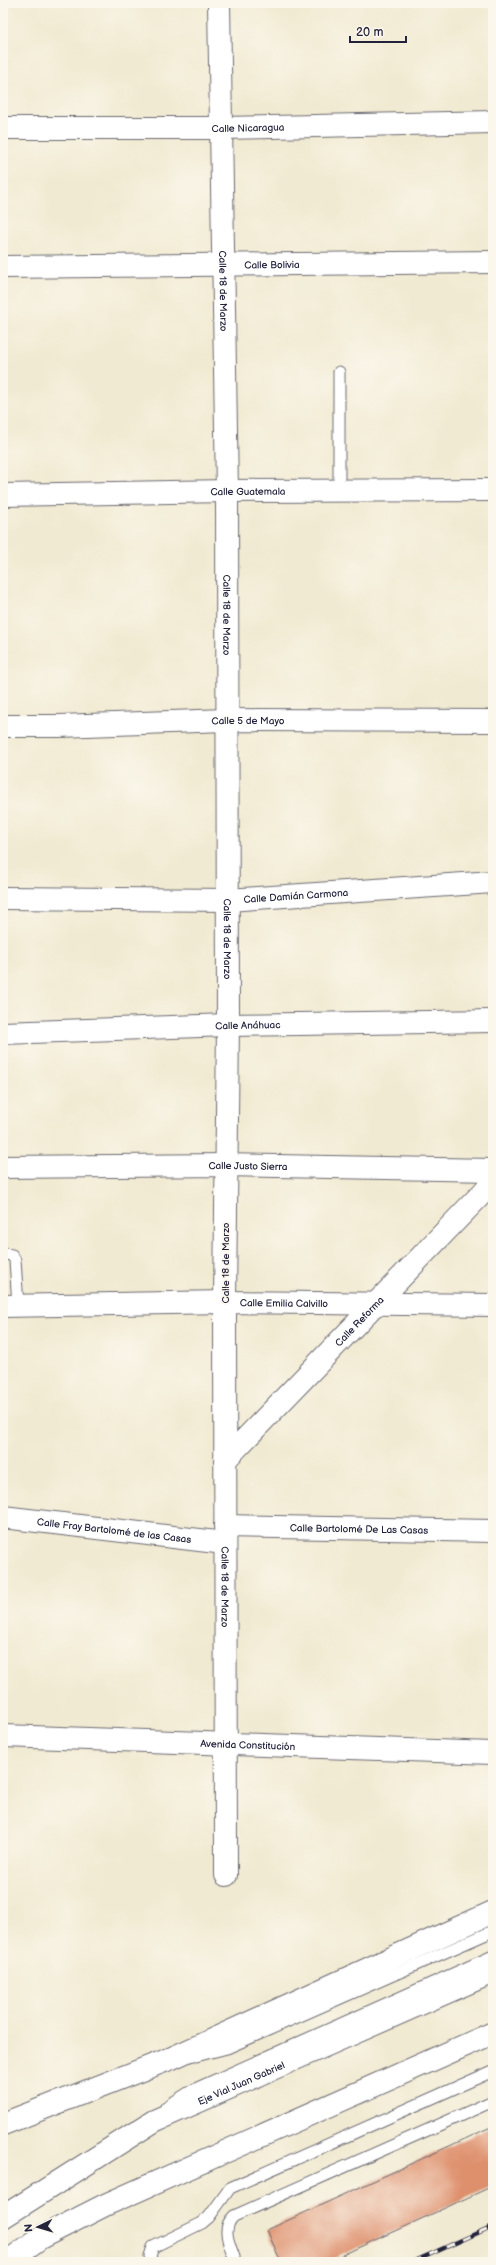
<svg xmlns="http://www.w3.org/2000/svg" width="496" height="2265" viewBox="0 0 496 2265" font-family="'Balsamiq Sans',sans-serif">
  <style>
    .building { fill: #de8f6c }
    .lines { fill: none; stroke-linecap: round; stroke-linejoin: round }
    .lane-casing { stroke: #6a6870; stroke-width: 13 }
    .street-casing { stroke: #6a6870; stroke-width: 24 }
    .secondary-casing { stroke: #6a6870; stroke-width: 24 }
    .primary-casing { stroke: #6a6870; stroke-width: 24 }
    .lane { stroke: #fff; stroke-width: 11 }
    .street { stroke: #fff; stroke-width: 22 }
    .secondary { stroke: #fff; stroke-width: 22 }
    .primary { stroke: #fff; stroke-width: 22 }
    .rail-casing { stroke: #22223b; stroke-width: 4.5 }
    .rail { stroke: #fbf7ec; stroke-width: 3; stroke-dasharray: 9; stroke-linecap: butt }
    .labels { text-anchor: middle; stroke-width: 3.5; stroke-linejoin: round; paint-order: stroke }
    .street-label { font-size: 10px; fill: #22223b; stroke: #fbf7ec }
  </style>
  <rect width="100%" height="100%" fill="#fbf7ec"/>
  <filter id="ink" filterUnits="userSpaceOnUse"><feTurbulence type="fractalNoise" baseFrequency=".025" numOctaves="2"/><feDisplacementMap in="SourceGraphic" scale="8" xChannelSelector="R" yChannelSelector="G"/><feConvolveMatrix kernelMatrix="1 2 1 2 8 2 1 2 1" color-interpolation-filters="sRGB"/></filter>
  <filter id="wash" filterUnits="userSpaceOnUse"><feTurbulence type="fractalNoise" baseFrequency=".012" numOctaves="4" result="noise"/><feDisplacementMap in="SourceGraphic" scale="16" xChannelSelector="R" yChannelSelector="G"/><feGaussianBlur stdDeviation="0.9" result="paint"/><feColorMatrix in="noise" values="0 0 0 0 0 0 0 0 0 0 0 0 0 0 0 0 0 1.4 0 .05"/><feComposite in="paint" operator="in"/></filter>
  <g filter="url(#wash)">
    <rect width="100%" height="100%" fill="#f1ead2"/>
    <g id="blocks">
      <!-- building -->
      <path class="building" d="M 493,2126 L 493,2186 L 327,2262 L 281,2262 L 267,2230 Z"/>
    </g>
  </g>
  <g filter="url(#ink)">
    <use href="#blocks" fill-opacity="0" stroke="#6a6870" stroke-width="1"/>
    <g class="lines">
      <!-- lane casing -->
      <g class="lane-casing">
        <g id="lane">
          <path d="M 339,491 L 339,372"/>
          <path d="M 3,1254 L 12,1255 L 15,1260 L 18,1305"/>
          <path d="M 196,2056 L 227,2048 L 493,1931"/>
          <path d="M 166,2107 L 193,2090 L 493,1956"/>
          <path d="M 152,2262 L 150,2256 L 153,2247 L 202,2223 L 209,2217 L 230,2188 L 493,2071"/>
          <path d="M 234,2262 L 234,2257 C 229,2243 221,2228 234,2216 L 493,2101"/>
        </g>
      </g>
      <!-- street casing -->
      <g class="street-casing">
        <g id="street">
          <path id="s1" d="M 219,3 L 227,491 L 228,1025 L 225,1302 L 226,1875"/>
          <path id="s2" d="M 3,128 L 222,128 L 493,122"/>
          <path id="s3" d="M 3,267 L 493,262"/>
          <path id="s4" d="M 3,495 L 227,491 L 493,490"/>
          <path id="s5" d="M 3,726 L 59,726 L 226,720 L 493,721"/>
          <path id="s6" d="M 3,898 L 228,900 L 493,882"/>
          <path id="s7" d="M 3,1033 L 228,1025 L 493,1021"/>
          <path id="s8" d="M 3,1167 L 225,1165 L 493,1170"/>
          <path id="s9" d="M 3,1306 L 225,1302 L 493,1305"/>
          <path id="s10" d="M 225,1460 L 493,1182"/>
          <path id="s11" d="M 3,1517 L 225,1543"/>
          <path id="s12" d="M 225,1526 L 493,1531"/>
        </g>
      </g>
      <!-- secondary casing -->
      <g class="secondary-casing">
        <g id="secondary">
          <path id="s13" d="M 3,1736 L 493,1753"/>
        </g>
      </g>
      <!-- primary casing -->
      <g class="primary-casing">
        <g id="primary">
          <path d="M 3,2124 L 172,2058 L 493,1912"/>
          <path id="s14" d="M 3,2217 L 154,2121 L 493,1972"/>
          <path d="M 7,2262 L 40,2238 L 105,2205 L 493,2033"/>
        </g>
      </g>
      <!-- lane -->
      <use href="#lane" class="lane"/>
      <!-- street -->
      <use href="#street" class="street"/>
      <!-- secondary -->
      <use href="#secondary" class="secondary"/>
      <!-- primary -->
      <use href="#primary" class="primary"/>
      <!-- rail casing -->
      <g class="rail-casing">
        <g id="rail">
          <path d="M 413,2262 L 493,2226"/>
          <path d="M 488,2262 L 493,2260"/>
        </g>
      </g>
      <!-- rail -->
      <use href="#rail" class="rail"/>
    </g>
  </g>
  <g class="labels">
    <!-- street labels -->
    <g class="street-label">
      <text dy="4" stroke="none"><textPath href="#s2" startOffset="245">Calle Nicaragua</textPath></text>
      <text dy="4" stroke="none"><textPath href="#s3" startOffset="269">Calle Bolivia</textPath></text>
      <text dy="4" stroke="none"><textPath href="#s1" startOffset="288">Calle 18 de Marzo</textPath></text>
      <text dy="4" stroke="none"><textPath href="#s4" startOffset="245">Calle Guatemala</textPath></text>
      <text dy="4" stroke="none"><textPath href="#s1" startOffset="612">Calle 18 de Marzo</textPath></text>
      <text dy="4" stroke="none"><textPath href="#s5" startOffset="245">Calle 5 de Mayo</textPath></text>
      <text dy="4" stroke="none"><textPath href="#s6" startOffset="293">Calle Damián Carmona</textPath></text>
      <text dy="4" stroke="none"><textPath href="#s1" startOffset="936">Calle 18 de Marzo</textPath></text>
      <text dy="4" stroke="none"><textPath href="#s7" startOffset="245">Calle Anáhuac</textPath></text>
      <text dy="4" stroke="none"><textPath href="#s8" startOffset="245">Calle Justo Sierra</textPath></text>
      <text transform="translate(225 1263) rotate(-90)" y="4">Calle 18 de Marzo</text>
      <text dy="4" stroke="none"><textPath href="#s9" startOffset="281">Calle Emilia Calvillo</textPath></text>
      <text dy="4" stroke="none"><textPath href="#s10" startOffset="193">Calle Reforma</textPath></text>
      <text dy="4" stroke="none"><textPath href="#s12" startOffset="134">Calle Bartolomé De Las Casas</textPath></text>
      <text dy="4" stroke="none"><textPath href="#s11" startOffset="112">Calle Fray Bartolomé de las Casas</textPath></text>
      <text dy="4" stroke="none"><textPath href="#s1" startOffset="1584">Calle 18 de Marzo</textPath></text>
      <text dy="4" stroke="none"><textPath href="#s13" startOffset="245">Avenida Constitución</textPath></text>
      <text dy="4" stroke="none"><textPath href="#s14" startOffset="274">Eje Vial Juan Gabriel</textPath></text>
    </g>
  </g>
  <!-- margin -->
  <rect width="496" height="2265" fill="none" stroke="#fbf7ec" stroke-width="16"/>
  <!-- north arrow -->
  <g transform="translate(38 2227) rotate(265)" stroke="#fbf7ec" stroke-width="3" paint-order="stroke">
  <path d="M0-3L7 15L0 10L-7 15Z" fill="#22223b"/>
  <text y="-6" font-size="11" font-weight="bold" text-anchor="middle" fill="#22223b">N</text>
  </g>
  <!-- scale -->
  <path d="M350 36v6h56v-6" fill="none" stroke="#22223b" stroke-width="2"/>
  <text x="356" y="36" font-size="12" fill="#22223b" stroke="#fbf7ec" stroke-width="3" paint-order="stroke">20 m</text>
</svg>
